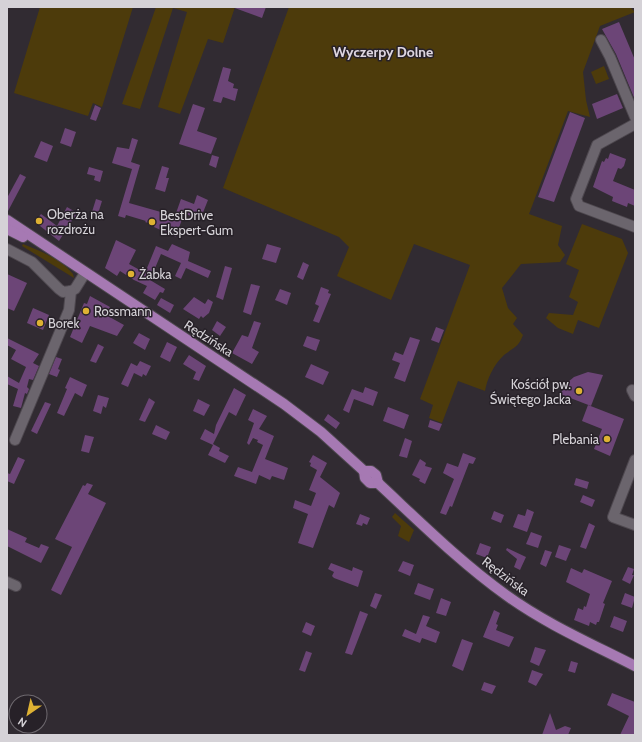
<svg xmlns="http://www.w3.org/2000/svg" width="642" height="742" viewBox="0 0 642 742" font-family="Cabin,sans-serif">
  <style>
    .green { fill: #4d3b0b }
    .building { fill: #6c4577 }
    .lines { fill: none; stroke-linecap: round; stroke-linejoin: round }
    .minor-casing { stroke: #4e484f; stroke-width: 12 }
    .primary-casing { stroke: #4e484f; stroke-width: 12 }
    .minor { stroke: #6b656d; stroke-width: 10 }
    .primary { stroke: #a679b3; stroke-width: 10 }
    .poi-dot { fill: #deb133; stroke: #272128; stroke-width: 1.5 }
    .labels { text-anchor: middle; stroke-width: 3; stroke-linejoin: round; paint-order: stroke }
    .poi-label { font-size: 13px; fill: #d5d2d7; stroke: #272128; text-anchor: start }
    .street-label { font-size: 13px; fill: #d5d2d7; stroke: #272128 }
    .neighbourhood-label { font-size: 14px; font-weight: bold; fill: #ddd5df; stroke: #272128 }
  </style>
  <rect width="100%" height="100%" fill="#312b32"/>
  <!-- green -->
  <g class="green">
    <path d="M 40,7 L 133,7 L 102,107 L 93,103 L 88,116 L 14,93 Z"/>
    <path d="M 156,7 L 235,7 L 223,43 L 208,39 L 180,114 L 158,107 L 187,12 L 173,8 L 140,109 L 122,104 Z"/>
    <path d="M 289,7 L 630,7 L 635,12 L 600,26 L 583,72 L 586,100 L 590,117 L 568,111 L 529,214 L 562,226 L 558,245 L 565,255 L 560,262 L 521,264 L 502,288 L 508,308 L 517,318 L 513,324 L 523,335 C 518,348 514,347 504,355 C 494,364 487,379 485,391 L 458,381 L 442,423 L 429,418 L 433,405 L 420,399 L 470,265 L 414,244 L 391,300 L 337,276 L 349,247 L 339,237 L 223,188 Z"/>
    <path d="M 604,66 L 609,79 L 596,84 L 591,72 Z"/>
    <path d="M 582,224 L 622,239 L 628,253 L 599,328 L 578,320 L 573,334 L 558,328 L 546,318 L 549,313 L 573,315 L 578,302 L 569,297 L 579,270 L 566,264 Z"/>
    <path d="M 23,244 C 40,251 61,259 73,274 L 74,278 L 22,246 Z"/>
    <path d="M 395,513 L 414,530 L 409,542 L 398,536 L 401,526 L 392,517 Z"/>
  </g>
  <!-- building -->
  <g class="building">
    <path d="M 232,7 L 266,7 L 262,18 Z"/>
    <path d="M 619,22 L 635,60 L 635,100 L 616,54 L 602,29 Z"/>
    <path d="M 223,67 L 231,69 L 228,81 L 234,84 L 233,88 L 238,89 L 235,101 L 223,97 L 221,103 L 213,101 Z"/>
    <path d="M 617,94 L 623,108 L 597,119 L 592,104 Z"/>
    <path d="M 193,104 L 205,108 L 197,131 L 217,138 L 211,154 L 179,144 Z"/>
    <path d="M 95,105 L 101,108 L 96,121 L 90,119 Z"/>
    <path d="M 570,112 L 585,118 L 554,202 L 538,197 Z"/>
    <path d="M 65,128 L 76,132 L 71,147 L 60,143 Z"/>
    <path d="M 132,138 L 138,140 L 131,162 L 140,165 L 129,203 L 175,216 L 181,199 L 194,204 L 197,195 L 208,200 L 200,220 L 184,213 L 176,237 L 154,227 L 155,225 L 145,222 L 146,221 L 126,215 L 125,218 L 118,216 L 132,169 L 112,163 L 117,147 L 129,149 Z"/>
    <path d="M 41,141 L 53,146 L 47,162 L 34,157 Z"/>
    <path d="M 610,153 L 626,159 L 624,166 L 621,169 L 618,168 L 613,181 L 635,190 L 635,206 L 628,203 L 627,207 L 612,201 L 613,197 L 593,187 L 602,161 L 604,162 L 606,158 L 608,159 Z"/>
    <path d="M 212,155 L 219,157 L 216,168 L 209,165 Z"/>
    <path d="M 162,166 L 169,168 L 166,178 L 169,178 L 165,192 L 155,189 Z"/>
    <path d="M 89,167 L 103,171 L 100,182 L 94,180 L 95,176 L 87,174 Z"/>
    <path d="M 20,174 L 26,177 L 7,213 L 7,198 Z"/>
    <path d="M 96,199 L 102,201 L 97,217 L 91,215 Z"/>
    <path d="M 67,207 L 79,214 L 75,220 L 73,219 L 59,241 L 35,222 L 41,214 L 57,226 Z"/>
    <path d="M 116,240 L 136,250 L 129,264 L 145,273 L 156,246 L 168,251 L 172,244 L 190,252 L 188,261 L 211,271 L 208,278 L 186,268 L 181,279 L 175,276 L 181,263 L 161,254 L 150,280 L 165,289 L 163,293 L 160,292 L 155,300 L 143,293 L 147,286 L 134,280 L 120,271 L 117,276 L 105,268 Z"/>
    <path d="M 267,244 L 281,248 L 276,263 L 262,259 Z"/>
    <path d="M 303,262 L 309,265 L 303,280 L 297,277 Z"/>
    <path d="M 225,266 L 232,268 L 223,300 L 216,297 Z"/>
    <path d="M 7,274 L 27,283 L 14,311 L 7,308 Z"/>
    <path d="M 251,284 L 260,286 L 251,315 L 243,312 Z"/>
    <path d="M 321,287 L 329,290 L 328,293 L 331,294 L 319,323 L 313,321 L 319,306 L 315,304 Z"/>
    <path d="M 280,289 L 291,293 L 287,305 L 275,300 Z"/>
    <path d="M 90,296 L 110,307 L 106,315 L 124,325 L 117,336 L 90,326 L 82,343 L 70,337 L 84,303 L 87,304 Z"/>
    <path d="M 194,297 L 205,304 L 208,299 L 213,302 L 209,313 L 203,318 L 201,316 L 199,319 L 183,309 Z"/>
    <path d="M 161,298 L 174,305 L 170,313 L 157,305 Z"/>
    <path d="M 33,308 L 49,315 L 43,330 L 27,323 Z"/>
    <path d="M 217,321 L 226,327 L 220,336 L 212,330 Z"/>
    <path d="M 254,321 L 261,323 L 252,348 L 259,352 L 252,364 L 232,353 L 242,335 L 248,337 Z"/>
    <path d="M 436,327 L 444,330 L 439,343 L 431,340 Z"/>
    <path d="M 139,333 L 150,339 L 145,350 L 133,343 Z"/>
    <path d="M 307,336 L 320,340 L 316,351 L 303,346 Z"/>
    <path d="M 410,337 L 420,340 L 405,382 L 394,378 L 400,363 L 392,360 L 395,352 L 403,355 Z"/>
    <path d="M 7,338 L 39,354 L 33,363 L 39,366 L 33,380 L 29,379 L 27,387 L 29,389 L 27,394 L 25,393 L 21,408 L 13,406 L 18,389 L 7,384 L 7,376 L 19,383 L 26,367 L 11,359 L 16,350 L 7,345 Z"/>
    <path d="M 167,342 L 177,347 L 170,362 L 160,357 Z"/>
    <path d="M 98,344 L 104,347 L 96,363 L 90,361 Z"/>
    <path d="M 189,355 L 206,366 L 199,381 L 193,379 L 196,372 L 183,364 Z"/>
    <path d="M 56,357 L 62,359 L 58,369 L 60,370 L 57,377 L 49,374 Z"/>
    <path d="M 140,361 L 151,366 L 146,376 L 143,374 L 142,377 L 134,373 L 128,387 L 121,384 L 131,363 L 137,366 Z"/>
    <path d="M 311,364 L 329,372 L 323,385 L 305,377 Z"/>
    <path d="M 588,372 L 603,375 L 591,406 L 560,394 L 568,382 L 574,377 Z"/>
    <path d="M 70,377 L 87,385 L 82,397 L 75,393 L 64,416 L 57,413 L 67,389 L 65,388 Z"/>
    <path d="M 365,387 L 378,392 L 373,406 L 354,399 L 349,413 L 343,410 L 352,389 L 363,393 Z"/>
    <path d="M 234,388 L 246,395 L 236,416 L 229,412 L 213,444 L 220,448 L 219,451 L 229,456 L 225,463 L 208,455 L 213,445 L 200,439 L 205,429 L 214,434 L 216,425 Z"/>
    <path d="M 98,395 L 109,398 L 106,408 L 103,406 L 101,414 L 93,411 Z"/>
    <path d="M 149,398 L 155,402 L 145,422 L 139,420 Z"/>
    <path d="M 198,399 L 210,405 L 204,416 L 193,411 Z"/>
    <path d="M 45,402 L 51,404 L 37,434 L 31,431 Z"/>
    <path d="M 588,405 L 624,419 L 610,456 L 594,449 L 602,429 L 582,421 Z"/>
    <path d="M 388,407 L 409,415 L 404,429 L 383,421 Z"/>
    <path d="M 253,409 L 267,416 L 259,429 L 274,436 L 265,459 L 288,468 L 284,480 L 272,476 L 270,480 L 259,475 L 256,484 L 234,476 L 238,467 L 252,472 L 263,445 L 257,442 L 258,440 L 253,438 L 249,445 L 247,443 L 254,423 L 248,420 Z"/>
    <path d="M 328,414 L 340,423 L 336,429 L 324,420 Z"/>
    <path d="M 430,420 L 442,424 L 439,431 L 428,427 Z"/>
    <path d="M 156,425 L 170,432 L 166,440 L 152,434 Z"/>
    <path d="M 85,435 L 94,437 L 89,453 L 81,451 Z"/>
    <path d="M 405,438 L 412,441 L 407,458 L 399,456 Z"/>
    <path d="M 463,453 L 476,458 L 473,464 L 469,463 L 452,507 L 450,506 L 446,515 L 440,513 L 454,479 L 443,473 L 447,463 L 458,467 Z"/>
    <path d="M 313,455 L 327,463 L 320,477 L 340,493 L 334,508 L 329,505 L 313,548 L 298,543 L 308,514 L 293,508 L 295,500 L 311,506 L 316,493 L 309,490 L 317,470 L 310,466 L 311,463 L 309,462 Z"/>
    <path d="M 18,457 L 25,460 L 14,484 L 7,481 L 7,473 L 10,474 Z"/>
    <path d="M 420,459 L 426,463 L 425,466 L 432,468 L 425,484 L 419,481 L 420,479 L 412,475 Z"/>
    <path d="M 576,478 L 589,482 L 587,489 L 574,485 Z"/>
    <path d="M 87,483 L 93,485 L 88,494 L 106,503 L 61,595 L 51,590 L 72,547 L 55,539 L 83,485 L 85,486 Z"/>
    <path d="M 583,495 L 595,500 L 592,507 L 580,502 Z"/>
    <path d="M 527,509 L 534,512 L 527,532 L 513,527 L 518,514 L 525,516 Z"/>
    <path d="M 494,511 L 504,515 L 501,523 L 491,519 Z"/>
    <path d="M 360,514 L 370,518 L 367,525 L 363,523 L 362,526 L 356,524 Z"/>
    <path d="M 589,523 L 595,526 L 586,549 L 580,547 Z"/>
    <path d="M 7,529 L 27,538 L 25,542 L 39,548 L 41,544 L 49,547 L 41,563 L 7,546 Z"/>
    <path d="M 531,532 L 542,536 L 538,548 L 526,544 Z"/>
    <path d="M 480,543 L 491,547 L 487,558 L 476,554 Z"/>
    <path d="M 559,545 L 571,549 L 566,561 L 555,557 Z"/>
    <path d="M 507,548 L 526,557 L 520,570 L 514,567 L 517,559 L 506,550 Z"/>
    <path d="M 545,550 L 552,552 L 546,567 L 540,564 Z"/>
    <path d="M 403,561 L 414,565 L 410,576 L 398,571 Z"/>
    <path d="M 331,563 L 352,571 L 353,567 L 363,571 L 358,587 L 334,578 L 332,576 L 334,572 L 328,569 Z"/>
    <path d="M 628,567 L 634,569 L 632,575 L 634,575 L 630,584 L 622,580 Z"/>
    <path d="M 571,568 L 582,573 L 584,569 L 612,581 L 603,603 L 605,604 L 599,622 L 597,622 L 596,625 L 590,622 L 589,626 L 574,620 L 578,608 L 583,610 L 584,606 L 586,607 L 590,594 L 566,582 Z"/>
    <path d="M 418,583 L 434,589 L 430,600 L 414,594 Z"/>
    <path d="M 375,593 L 382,595 L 376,609 L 370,606 Z"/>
    <path d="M 625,593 L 635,597 L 632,608 L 621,604 Z"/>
    <path d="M 441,598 L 451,602 L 446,616 L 436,613 Z"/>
    <path d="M 494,610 L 500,613 L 496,624 L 498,625 L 496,630 L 514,637 L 509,647 L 483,637 Z"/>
    <path d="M 360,611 L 368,614 L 352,655 L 345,653 Z"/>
    <path d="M 423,615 L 430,617 L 426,626 L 440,632 L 436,643 L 422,638 L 420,643 L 402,636 L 405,629 L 416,634 Z"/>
    <path d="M 614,616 L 627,621 L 623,632 L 610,627 Z"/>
    <path d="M 306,622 L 315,626 L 311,636 L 302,632 Z"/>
    <path d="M 462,639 L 473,643 L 463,671 L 452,666 Z"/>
    <path d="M 535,647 L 546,650 L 539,666 L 530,662 Z"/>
    <path d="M 306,651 L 312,653 L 305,672 L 299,670 Z"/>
    <path d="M 571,661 L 578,663 L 575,673 L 568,671 Z"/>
    <path d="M 532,670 L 543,674 L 536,686 L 528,682 Z"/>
    <path d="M 484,682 L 496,686 L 492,694 L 481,690 Z"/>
    <path d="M 612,693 L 635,702 L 635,735 L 620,735 L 629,716 L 607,705 Z"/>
    <path d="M 550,713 L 556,730 L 565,726 L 571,728 L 568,735 L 542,735 Z"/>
  </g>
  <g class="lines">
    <!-- minor casing -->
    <g class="minor-casing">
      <g id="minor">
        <path d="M 601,40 L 610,57 L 635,117"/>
        <path d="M 635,124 L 597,145 L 576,199 L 579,206 L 635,227"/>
        <path d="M 7,249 L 32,262 L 59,289 L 63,292 L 71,291"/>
        <path d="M 71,291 L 75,289 L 85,273"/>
        <path d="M 632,390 L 635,396"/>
        <path d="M 15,440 L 69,310 L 71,291"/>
        <path d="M 635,460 L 613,517 L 635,525"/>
        <path d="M 7,582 L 16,586"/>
      </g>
    </g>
    <!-- primary casing -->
    <g class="primary-casing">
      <g id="primary">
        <path d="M 7,220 L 284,404 L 321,432 L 364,471"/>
        <path d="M 7,229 L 23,237"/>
        <path d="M 364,471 L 365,478 L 370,483 L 378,483"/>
        <path d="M 364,471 L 371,471 L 376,475 L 378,483"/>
        <path d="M 378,483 C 419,521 460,562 506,595 C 546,624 592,644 635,666"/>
      </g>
    </g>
    <!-- minor -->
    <use href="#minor" class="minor"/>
    <!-- primary -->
    <use href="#primary" class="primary"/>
  </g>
  <!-- markers -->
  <g class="poi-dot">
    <circle cx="39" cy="221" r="4"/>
    <circle cx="152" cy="222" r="4"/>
    <circle cx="131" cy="274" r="4"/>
    <circle cx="86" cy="311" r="4"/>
    <circle cx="40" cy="323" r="4"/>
    <circle cx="579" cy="391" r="4"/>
    <circle cx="607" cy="439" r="4"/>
  </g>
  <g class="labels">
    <!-- poi labels -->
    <g class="poi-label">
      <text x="47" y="219">Oberża na<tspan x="47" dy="15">rozdrożu</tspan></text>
      <text x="160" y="220">BestDrive<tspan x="160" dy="15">Ekspert-Gum</tspan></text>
      <text x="139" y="279">Żabka</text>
      <text x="94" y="316">Rossmann</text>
      <text x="48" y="328">Borek</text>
      <text x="571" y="389" text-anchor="end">Kościół pw.<tspan x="571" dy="15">Świętego Jacka</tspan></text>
      <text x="599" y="444" text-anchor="end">Plebania</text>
    </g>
    <!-- street labels -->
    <g class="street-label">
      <text transform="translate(209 338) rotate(33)" y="5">Rędzińska</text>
      <text transform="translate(506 576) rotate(37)" y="5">Rędzińska</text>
    </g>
    <!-- neighbourhood labels -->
    <g class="neighbourhood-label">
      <text x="383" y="57">Wyczerpy Dolne</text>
    </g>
  </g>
  <!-- border -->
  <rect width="642" height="742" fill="none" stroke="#d5d2d7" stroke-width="16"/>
  <!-- north arrow -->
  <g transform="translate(28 714) rotate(214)"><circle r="19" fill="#272128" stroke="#6d686e"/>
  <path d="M0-3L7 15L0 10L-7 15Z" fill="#deb133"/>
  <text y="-6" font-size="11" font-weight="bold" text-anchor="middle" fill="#d5d2d7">N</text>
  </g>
</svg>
